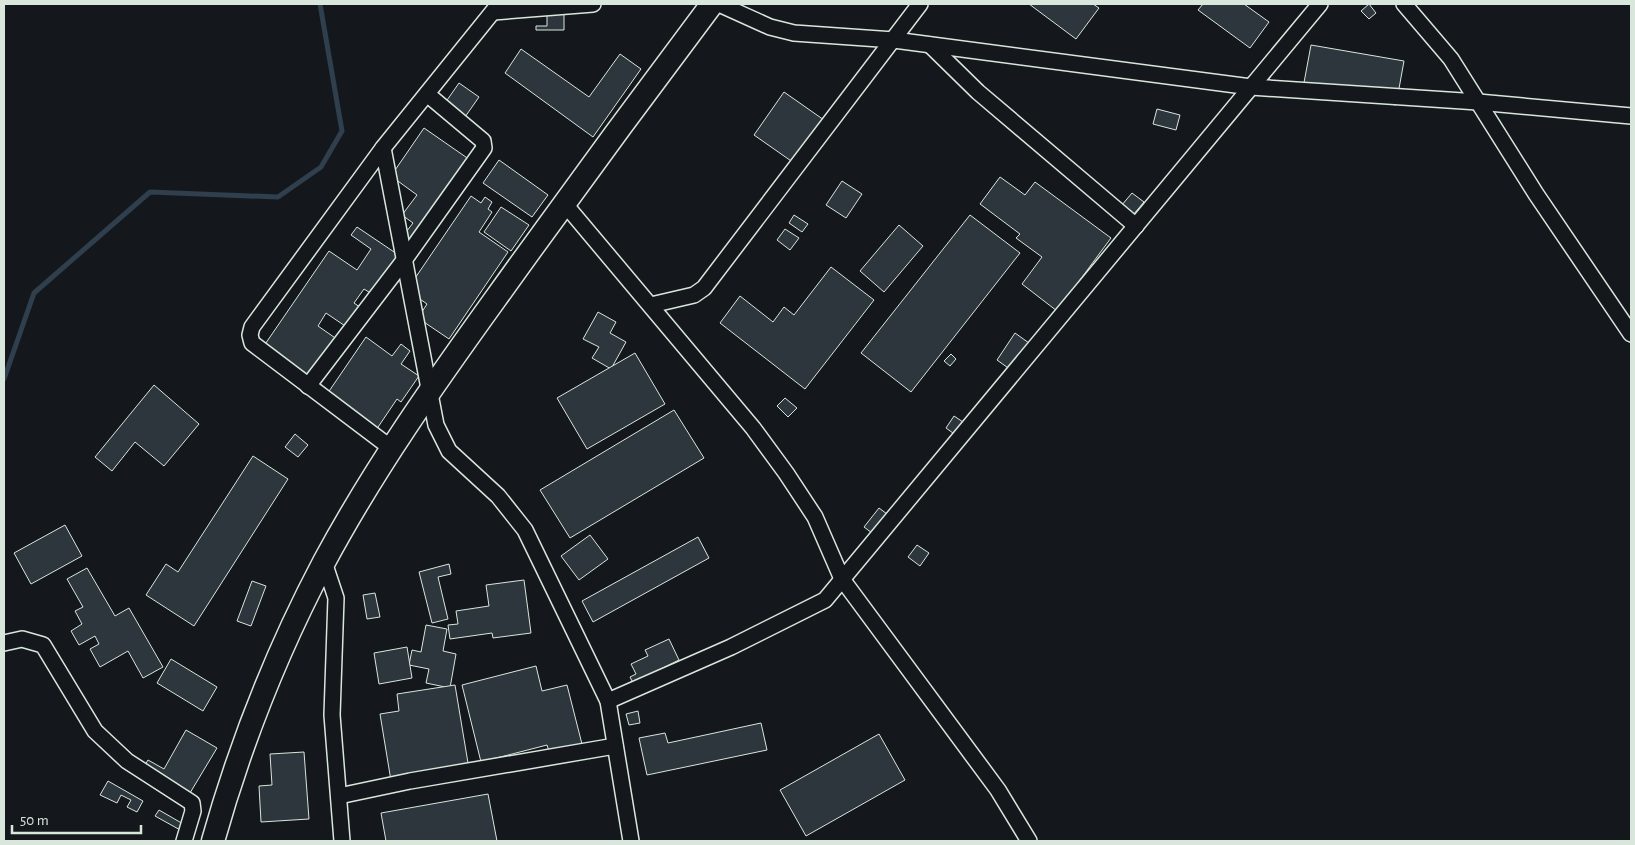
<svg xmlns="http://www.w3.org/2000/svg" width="1635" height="845" viewBox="0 0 1635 845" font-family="'Alegreya Sans',sans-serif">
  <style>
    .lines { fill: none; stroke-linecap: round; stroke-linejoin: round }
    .stream { stroke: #2f3f4d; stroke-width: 5 }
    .building { fill: #2c363c; stroke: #d8e6dc }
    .street-casing { stroke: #d8e6dc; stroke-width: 18 }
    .secondary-casing { stroke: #d8e6dc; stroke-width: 25 }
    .street { stroke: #14181c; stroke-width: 15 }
    .secondary { stroke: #14181c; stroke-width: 22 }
  </style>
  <rect width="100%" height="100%" fill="#14181c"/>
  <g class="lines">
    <!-- stream -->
    <path class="stream" d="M 4,379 L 34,293 L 150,192 L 278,197 L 321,167 L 342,131 L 320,4"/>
  </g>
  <!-- building -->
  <g class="building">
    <path d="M 1029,4 L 1093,4 L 1099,8 L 1076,39 Z"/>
    <path d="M 1203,4 L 1244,4 L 1269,22 L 1250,48 L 1198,10 Z"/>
    <path d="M 1369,4 L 1376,13 L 1369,19 L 1361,11 Z"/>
    <path d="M 547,13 L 564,13 L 564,30 L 536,30 L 536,26 L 547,26 Z"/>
    <path d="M 1311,45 L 1404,61 L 1396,105 L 1303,88 Z"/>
    <path d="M 521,49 L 589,97 L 620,54 L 641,69 L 593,137 L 505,73 Z"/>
    <path d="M 459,83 L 479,97 L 465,117 L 445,103 Z"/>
    <path d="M 784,92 L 824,120 L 794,163 L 754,135 Z"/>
    <path d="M 1157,109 L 1180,115 L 1176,130 L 1153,124 Z"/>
    <path d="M 424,128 L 473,162 L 418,247 L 403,236 L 413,223 L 402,215 L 417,195 L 391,176 Z"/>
    <path d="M 499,160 L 548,195 L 532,217 L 483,183 Z"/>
    <path d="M 1000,177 L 1025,195 L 1035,182 L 1111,238 L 1057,311 L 1022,284 L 1042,257 L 1016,238 L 1020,234 L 980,204 Z"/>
    <path d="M 842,181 L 862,194 L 846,218 L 826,205 Z"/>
    <path d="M 1132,193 L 1144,202 L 1133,215 L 1121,206 Z"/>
    <path d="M 471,196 L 481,203 L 485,197 L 492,202 L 488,209 L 492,212 L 479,232 L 508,252 L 449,339 L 418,318 L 427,304 L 407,290 Z"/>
    <path d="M 501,207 L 529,225 L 511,251 L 484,232 Z"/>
    <path d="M 794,215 L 808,224 L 802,232 L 789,223 Z"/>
    <path d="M 970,215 L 1020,253 L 911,392 L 861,353 Z"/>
    <path d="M 899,225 L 923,246 L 884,292 L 860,271 Z"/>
    <path d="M 357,227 L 406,260 L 380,299 L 364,289 L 354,303 L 364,310 L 351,330 L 326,313 L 318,326 L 341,342 L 309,388 L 259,353 L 329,251 L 357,270 L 371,249 L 351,235 Z"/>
    <path d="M 785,229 L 799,238 L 790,250 L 777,240 Z"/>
    <path d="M 831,267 L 874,300 L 805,389 L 720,323 L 740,296 L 773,322 L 784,307 L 794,315 Z"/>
    <path d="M 598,312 L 616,322 L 610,333 L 626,342 L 611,369 L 592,358 L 599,347 L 583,339 Z"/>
    <path d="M 1015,333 L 1029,343 L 1011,370 L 997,360 Z"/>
    <path d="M 366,337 L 392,356 L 401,344 L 410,351 L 401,364 L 419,376 L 401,402 L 397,399 L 372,436 L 321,403 Z"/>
    <path d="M 635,353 L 665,404 L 587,449 L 557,398 Z"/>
    <path d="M 951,354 L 956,359 L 950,366 L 944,361 Z"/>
    <path d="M 154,385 L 199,424 L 164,466 L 135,442 L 112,471 L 95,457 Z"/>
    <path d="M 785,398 L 797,408 L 788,417 L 777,406 Z"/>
    <path d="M 674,410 L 704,458 L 570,538 L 540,490 Z"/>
    <path d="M 954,416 L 966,424 L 957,436 L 946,428 Z"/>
    <path d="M 295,434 L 308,445 L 298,457 L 285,447 Z"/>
    <path d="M 253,456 L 288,479 L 194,626 L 146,595 L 166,564 L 178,572 Z"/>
    <path d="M 879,508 L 891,517 L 876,536 L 864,527 Z"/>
    <path d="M 65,525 L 82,556 L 31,584 L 14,553 Z"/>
    <path d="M 590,535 L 608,559 L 579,580 L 561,556 Z"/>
    <path d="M 698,537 L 709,558 L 593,622 L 582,601 Z"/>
    <path d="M 917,545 L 929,553 L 920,566 L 908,557 Z"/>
    <path d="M 449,564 L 451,574 L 438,577 L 448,619 L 432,623 L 419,572 Z"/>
    <path d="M 87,568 L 115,616 L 129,608 L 163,667 L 143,678 L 128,651 L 100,667 L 90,649 L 99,644 L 95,636 L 79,645 L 71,631 L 82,624 L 75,611 L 83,607 L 67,579 Z"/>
    <path d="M 524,580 L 531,633 L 493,638 L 492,633 L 450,639 L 448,625 L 458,624 L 456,611 L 489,606 L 486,585 Z"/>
    <path d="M 252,581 L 266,586 L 251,626 L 237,621 Z"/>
    <path d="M 375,593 L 380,617 L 367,619 L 363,595 Z"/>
    <path d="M 426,625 L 447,629 L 443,651 L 456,654 L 450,688 L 426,683 L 429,669 L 409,665 L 412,650 L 421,652 Z"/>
    <path d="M 669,639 L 679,660 L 633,683 L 630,677 L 636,674 L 631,664 L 648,656 L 645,650 Z"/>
    <path d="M 407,647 L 412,678 L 379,684 L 374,653 Z"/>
    <path d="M 171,659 L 217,687 L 203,711 L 157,683 Z"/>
    <path d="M 536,666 L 542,691 L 567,685 L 584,752 L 552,761 L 547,745 L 481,762 L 462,685 Z"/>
    <path d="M 455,685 L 470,775 L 392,787 L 380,714 L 399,711 L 397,694 Z"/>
    <path d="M 638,711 L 640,723 L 629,725 L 626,714 Z"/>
    <path d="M 761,723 L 767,750 L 647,775 L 639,738 L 665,733 L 668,743 Z"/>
    <path d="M 186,730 L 217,748 L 184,803 L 141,771 L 148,760 L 164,769 Z"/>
    <path d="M 879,734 L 905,780 L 806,836 L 780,790 Z"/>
    <path d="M 304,752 L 309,819 L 261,822 L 259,786 L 272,785 L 270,754 Z"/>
    <path d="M 108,781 L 143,801 L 137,812 L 127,807 L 131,800 L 121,795 L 117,803 L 100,795 Z"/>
    <path d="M 488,794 L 497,841 L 386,841 L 381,813 Z"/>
    <path d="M 159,810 L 185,825 L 182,831 L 155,816 Z"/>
  </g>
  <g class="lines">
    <!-- street casing -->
    <g class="street-casing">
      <g id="street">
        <path d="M 719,4 L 770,27 L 794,33 L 894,40 L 1251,87 L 1478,102 L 1631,116"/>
        <path d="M 1404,4 L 1451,59 L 1536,194 L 1631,334"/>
        <path d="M 493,12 L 593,4"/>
        <path d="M 930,45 L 978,92 L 1136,226"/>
        <path d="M 383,148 L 436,425 L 449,451 L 498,496 L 525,530 L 608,701 L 631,841"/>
        <path d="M 564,203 L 753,428 L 786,473 L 815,517 L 842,579 L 998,790 L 1029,841"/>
        <path d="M 651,305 L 694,295 L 704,288 L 920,4"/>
        <path d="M 308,386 L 405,259 L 484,148 L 483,141 L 427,94"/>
        <path d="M 391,448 L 252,343 L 250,335 L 252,327 L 383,148 L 499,4"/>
        <path d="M 324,562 L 336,598 L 332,715 L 342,841"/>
        <path d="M 4,643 L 22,639 L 43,645 L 95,731 L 127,761 L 192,803 L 193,811 L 184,841"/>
        <path d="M 608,701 L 731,647 L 825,600 L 1320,4"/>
        <path d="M 339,796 L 410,781 L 615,746"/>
      </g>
    </g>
    <!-- secondary casing -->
    <g class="secondary-casing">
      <path id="secondary" d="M 213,841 C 240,745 277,651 324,562 C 374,469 434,384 496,298 C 567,199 639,101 712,4"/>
    </g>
    <!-- street -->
    <use href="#street" class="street"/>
    <!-- secondary -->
    <use href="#secondary" class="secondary"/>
  </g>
  <!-- border -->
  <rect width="1635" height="845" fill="none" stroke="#d8e6dc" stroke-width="10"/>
  <!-- scale -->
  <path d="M12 825v8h129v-8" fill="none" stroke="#d8e6dc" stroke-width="2.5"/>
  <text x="20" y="825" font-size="15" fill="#d8e6dc" stroke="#14181c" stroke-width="4" paint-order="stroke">50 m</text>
</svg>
